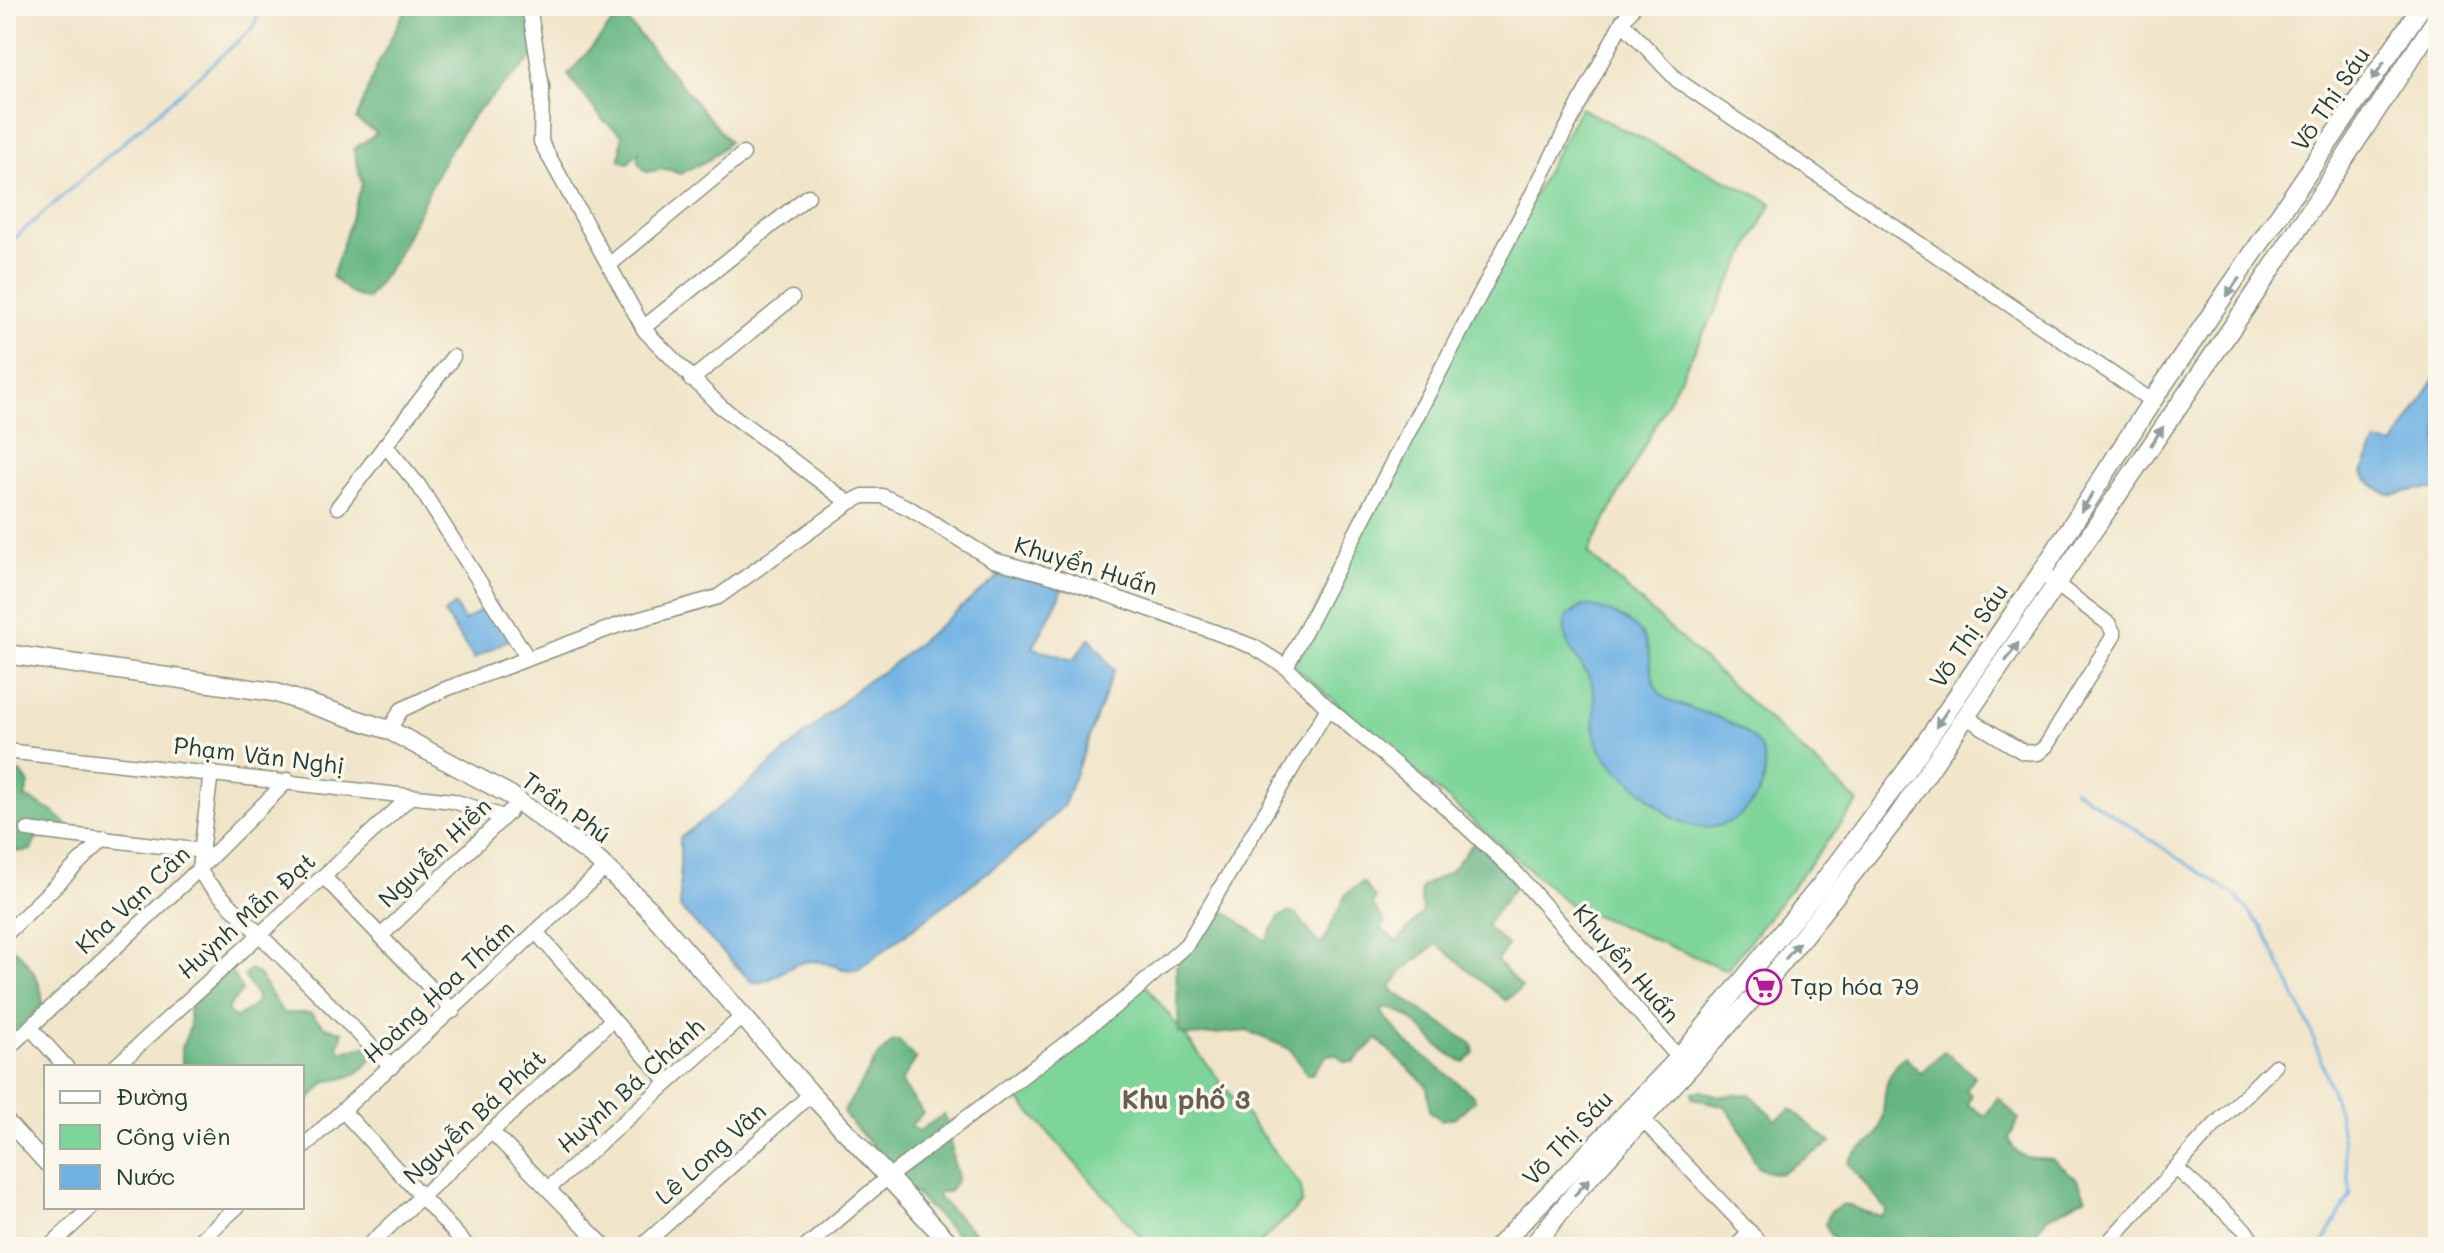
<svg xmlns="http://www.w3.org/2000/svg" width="2444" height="1253" viewBox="0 0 2444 1253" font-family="Mali,sans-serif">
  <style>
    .green { fill: #7ed59a; stroke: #4e8967; stroke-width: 2 }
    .forest { fill: #66b682; stroke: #427a5b; stroke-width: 2 }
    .water { fill: #6eb1e3; stroke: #46778c; stroke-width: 2 }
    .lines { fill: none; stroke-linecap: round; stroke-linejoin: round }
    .stream { stroke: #6eb1e3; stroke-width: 3 }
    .minor-casing { stroke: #88917e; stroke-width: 17 }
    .major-casing { stroke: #88917e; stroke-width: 21 }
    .minor { stroke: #fff; stroke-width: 14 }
    .major { stroke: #fff; stroke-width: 18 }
    .oneway { fill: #8f9e9a }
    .labels { text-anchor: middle; stroke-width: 7; stroke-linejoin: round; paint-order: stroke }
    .street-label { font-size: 24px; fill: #1f3d34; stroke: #fbf7ec }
    .poi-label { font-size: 24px; fill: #1f3d34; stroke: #fbf7ec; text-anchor: start }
    .neighbourhood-label { font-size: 26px; font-weight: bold; fill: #685e53; stroke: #fbf7ec }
  </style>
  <rect width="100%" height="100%" fill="#fbf7ec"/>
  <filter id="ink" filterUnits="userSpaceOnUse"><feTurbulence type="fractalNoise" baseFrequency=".0125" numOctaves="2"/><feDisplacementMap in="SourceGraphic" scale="16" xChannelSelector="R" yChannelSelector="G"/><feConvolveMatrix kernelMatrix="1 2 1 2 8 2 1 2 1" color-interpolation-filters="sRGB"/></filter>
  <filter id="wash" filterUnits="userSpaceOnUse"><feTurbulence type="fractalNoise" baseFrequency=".006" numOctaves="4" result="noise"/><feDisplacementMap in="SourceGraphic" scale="32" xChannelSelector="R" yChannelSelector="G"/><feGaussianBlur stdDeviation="1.8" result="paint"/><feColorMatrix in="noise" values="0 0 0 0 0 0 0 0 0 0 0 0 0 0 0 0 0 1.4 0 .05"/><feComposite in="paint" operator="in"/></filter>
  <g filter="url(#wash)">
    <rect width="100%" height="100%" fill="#f1e5c9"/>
    <!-- green -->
    <g class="green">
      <path d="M 1580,108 L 1772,203 L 1588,553 L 1858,802 L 1727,970 L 1570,905 L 1288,661 Z"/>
      <path d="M 1145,984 L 1301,1186 L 1302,1203 L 1256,1247 L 1150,1247 L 1014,1094 Z"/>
    </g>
    <!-- forest -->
    <g class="forest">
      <path d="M 407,6 L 525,6 L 538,52 L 475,113 L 444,159 L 396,259 L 367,299 L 352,294 L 332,277 L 362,184 L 354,149 L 377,133 L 356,120 L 377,66 Z"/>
      <path d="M 621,13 L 729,142 L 710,159 L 680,174 L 667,169 L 646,172 L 638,162 L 639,151 L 628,163 L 620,160 L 622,135 L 603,120 L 568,75 Z"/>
      <path d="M 6,767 L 22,773 L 29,784 L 25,797 L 52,811 L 70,827 L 67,838 L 37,837 L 31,850 L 17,852 L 14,848 L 15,836 L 6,832 Z"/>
      <path d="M 1475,841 L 1519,881 L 1486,926 L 1507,945 L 1497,962 L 1522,987 L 1506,1001 L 1437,944 L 1404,970 L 1391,987 L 1393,991 L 1472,1044 L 1474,1053 L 1464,1062 C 1428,1048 1421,1013 1384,1007 L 1382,1013 L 1406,1042 L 1474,1096 L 1475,1100 L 1456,1117 L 1441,1120 L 1430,1111 L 1427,1086 L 1377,1039 L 1354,1062 L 1344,1062 L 1336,1054 L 1327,1055 L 1312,1074 L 1307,1074 L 1290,1049 L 1247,1031 L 1191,1036 L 1179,1033 L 1176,967 L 1215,904 L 1266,941 L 1279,917 L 1289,912 L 1298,916 L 1318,943 L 1322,944 L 1346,894 L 1363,882 L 1375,898 L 1373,906 L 1385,922 L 1382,929 L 1397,942 L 1423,912 L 1420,892 L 1423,886 L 1450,872 Z"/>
      <path d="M 6,944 C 26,955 45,984 42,1006 L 6,1039 Z"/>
      <path d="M 250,970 L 258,974 L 283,1013 L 310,1013 L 325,1027 L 343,1032 L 338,1048 L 343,1052 L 373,1044 L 379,1047 C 366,1072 352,1079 326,1081 L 302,1109 L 302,1067 L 182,1067 L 182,1048 L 190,1026 L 189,1008 L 226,973 L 233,974 L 242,991 L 228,1007 L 228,1012 L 236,1018 L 256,1004 L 257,997 L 244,976 Z"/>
      <path d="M 893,1041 L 899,1041 L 916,1059 L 901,1082 L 923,1113 L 910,1126 L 919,1131 L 944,1114 C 951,1131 951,1134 952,1152 C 952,1171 966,1171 948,1192 L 939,1192 L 937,1197 L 977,1235 L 977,1247 L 969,1247 L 910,1189 L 843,1113 L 877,1057 Z"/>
      <path d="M 1944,1051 L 1975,1076 L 1966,1090 L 1972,1096 L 1967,1104 L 1985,1116 L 1998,1097 L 2019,1119 L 2009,1138 C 2017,1162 2032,1157 2052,1159 L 2076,1178 L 2086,1197 L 2048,1217 L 2023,1247 L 1867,1247 L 1865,1243 L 1844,1247 L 1830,1235 L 1825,1224 L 1831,1211 L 1844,1204 L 1881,1217 L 1887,1211 L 1848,1163 C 1853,1150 1867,1148 1875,1137 C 1892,1114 1873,1083 1905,1057 L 1921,1073 Z"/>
      <path d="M 1701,1091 L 1721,1096 L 1750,1094 L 1776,1120 L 1791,1109 L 1831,1143 L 1779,1174 C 1749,1169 1757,1163 1746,1140 C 1741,1128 1732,1117 1725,1106 L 1692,1098 L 1692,1092 Z"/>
    </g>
    <!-- water -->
    <g class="water">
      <path d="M 2438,373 L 2438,490 C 2396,484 2395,512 2362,473 L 2376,442 L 2394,445 Z"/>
      <path d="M 1005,571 L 1061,586 L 1061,594 L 1033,648 L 1073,660 L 1090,638 L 1114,670 L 1064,805 L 1026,843 L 859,969 C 842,974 824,957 804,962 C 784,966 772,985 752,982 L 680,908 L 680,838 L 736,795 L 865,682 L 887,669 Z"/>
      <path d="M 494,602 L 515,636 L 474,659 L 444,613 L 455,605 L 464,621 Z"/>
      <path d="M 1583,606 C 1602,607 1636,620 1645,640 C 1656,663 1644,690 1673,702 C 1700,713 1727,716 1750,736 C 1791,772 1741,841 1690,825 C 1671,820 1655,803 1641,790 C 1627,778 1607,763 1599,746 C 1590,728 1598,711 1594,692 C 1589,662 1556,650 1567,616 Z"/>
    </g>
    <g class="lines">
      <!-- stream -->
      <g class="stream">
        <path d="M 6,246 L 253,28 L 260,9"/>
        <path d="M 2074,789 L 2236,896 L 2263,929 L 2311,1030 L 2338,1111 L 2351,1194 L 2321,1247"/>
      </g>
    </g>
  </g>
  <g filter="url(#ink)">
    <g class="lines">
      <!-- minor casing -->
      <g class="minor-casing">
        <g id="minor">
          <path d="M 529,6 L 542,87 L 541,142 L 645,331 L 720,406 L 849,503"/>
          <path d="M 1622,22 L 1677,80 L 2152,401"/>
          <path d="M 609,265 L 743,154"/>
          <path d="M 643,328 L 808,196"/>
          <path d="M 691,380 L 792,298"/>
          <path d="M 385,445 L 419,486 L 527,657"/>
          <path d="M 338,507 L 453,357"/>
          <path d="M 1286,667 L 1622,22 L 1634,6"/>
          <path d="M 1966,717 L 2023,752 L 2038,753 L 2046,746 L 2111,640 L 2114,634 L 2109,624 L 2048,578"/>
          <path d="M 389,730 L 401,710 L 443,690 L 619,625 L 718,597 L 849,503 L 863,496 L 882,496 L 909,508 L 993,560 L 1066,580 L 1212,631 L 1254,647 L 1286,667 L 1328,708 L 1440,802 L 1518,875 L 1679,1058"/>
          <path d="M 6,751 L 453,801 L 504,817"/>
          <path d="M 211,772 L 199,869 L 207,882 L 392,1067"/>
          <path d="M 28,830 L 203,851"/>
          <path d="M 324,877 L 453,1011"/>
          <path d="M 536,932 L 668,1082"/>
          <path d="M 6,934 L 104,838"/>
          <path d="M 381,936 L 510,811"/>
          <path d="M 30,1027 L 66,1067"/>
          <path d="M 6,1050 L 199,869 L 288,780"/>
          <path d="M 115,1067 L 409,798"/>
          <path d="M 343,1111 L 468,1247"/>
          <path d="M 6,1120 L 46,1164"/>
          <path d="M 1644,1121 L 1764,1247"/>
          <path d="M 491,1131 L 605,1247"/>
          <path d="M 302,1148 L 605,868"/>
          <path d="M 2176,1168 L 2244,1229 L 2256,1247"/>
          <path d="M 549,1188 L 743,1016"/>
          <path d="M 6,1246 L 7,1247"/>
          <path d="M 49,1247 L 92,1207"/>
          <path d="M 193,1247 L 237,1207"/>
          <path d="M 367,1247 L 612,1020"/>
          <path d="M 641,1247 L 811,1094"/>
          <path d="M 806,1247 L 888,1177 L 1129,996 L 1187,944 L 1328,708"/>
          <path d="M 1736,1247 L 1750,1232"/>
          <path d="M 2104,1247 L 2213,1127 L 2275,1066"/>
        </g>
      </g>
      <!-- major casing -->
      <g class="major-casing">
        <g id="major">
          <path d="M 6,654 L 273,692 L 389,730 L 510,795 L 594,857 L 646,906 L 811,1094 L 953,1247"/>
          <path d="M 1498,1247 L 1679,1058 L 1821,885 L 1906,771 L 2041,573 L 2152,401 L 2422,6"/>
          <path d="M 1532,1247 L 1577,1191 L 1762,988 L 1895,820 L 2255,294 L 2438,17"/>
        </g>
      </g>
      <!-- minor -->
      <use href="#minor" class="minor"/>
      <!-- major -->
      <use href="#major" class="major"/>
    </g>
    <!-- one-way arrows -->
    <defs><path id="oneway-solid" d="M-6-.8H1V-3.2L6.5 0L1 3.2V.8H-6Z" transform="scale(2)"/></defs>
    <g class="oneway">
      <use href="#oneway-solid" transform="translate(2378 71) rotate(124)"/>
      <use href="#oneway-solid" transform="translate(2233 287) rotate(124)"/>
      <use href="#oneway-solid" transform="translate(2157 436) rotate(-56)"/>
      <use href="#oneway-solid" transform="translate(2087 502) rotate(123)"/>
      <use href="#oneway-solid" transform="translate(2012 652) rotate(-55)"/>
      <use href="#oneway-solid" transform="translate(1942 718) rotate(124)"/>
      <use href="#oneway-solid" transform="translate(1792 951) rotate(-51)"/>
      <use href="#oneway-solid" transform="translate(1582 1187) rotate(-48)"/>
    </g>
  </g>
  <!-- icons -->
  <defs>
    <g id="supermarket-ring" transform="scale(1.8)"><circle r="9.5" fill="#fbf7ec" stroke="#b5179e" stroke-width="1.5"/><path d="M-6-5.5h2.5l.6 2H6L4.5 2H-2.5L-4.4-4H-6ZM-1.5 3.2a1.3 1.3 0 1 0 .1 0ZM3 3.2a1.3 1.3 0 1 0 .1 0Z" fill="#b5179e"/></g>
  </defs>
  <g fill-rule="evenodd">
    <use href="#supermarket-ring" x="1764" y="987"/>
  </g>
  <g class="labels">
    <!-- street labels -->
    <g class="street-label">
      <text transform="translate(2331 99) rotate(-56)" y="8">Võ Thị Sáu</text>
      <text transform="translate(1086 566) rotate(17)" y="8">Khuyển Huấn</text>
      <text transform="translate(1969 636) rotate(-56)" y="8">Võ Thị Sáu</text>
      <text transform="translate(259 756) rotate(7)" y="8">Phạm Văn Nghị</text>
      <text transform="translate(566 808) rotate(36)" y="8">Trần Phú</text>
      <text transform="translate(435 853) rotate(-44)" y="8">Nguyễn Hiền</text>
      <text transform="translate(133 900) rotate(-43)" y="8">Kha Vạn Cân</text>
      <text transform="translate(247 916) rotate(-42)" y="8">Huỳnh Mẫn Đạt</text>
      <text transform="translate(1626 964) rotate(49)" y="8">Khuyển Huấn</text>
      <text transform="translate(439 992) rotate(-43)" y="8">Hoàng Hoa Thám</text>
      <text transform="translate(631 1086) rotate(-42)" y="8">Huỳnh Bá Chánh</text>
      <text transform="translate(475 1117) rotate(-43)" y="8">Nguyễn Bá Phát</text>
      <text transform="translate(1568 1138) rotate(-47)" y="8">Võ Thị Sáu</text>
      <text transform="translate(711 1154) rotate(-42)" y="8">Lê Long Vân</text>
    </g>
    <!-- poi labels -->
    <g class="poi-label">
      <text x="1790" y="995">Tạp hóa 79</text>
    </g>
    <!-- neighbourhood labels -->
    <g class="neighbourhood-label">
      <text x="1186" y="1109">Khu phố 3</text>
    </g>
  </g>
  <!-- margin -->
  <rect width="2444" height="1253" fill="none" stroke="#fbf7ec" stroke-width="32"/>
  <!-- legend -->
  <rect x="44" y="1065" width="260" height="144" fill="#fbf7ec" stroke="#a3ada2" stroke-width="2"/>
  <rect x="60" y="1091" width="40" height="12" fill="#ffffff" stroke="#a3ada2" stroke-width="2"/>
  <text x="116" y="1105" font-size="24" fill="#1f3d34">Đường</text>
  <rect x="60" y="1125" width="40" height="24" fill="#7ed59a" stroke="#a3ada2" stroke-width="2"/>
  <text x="116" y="1145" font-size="24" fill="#1f3d34">Công viên</text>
  <rect x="60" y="1165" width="40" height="24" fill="#6eb1e3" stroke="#a3ada2" stroke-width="2"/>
  <text x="116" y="1185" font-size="24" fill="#1f3d34">Nước</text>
</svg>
